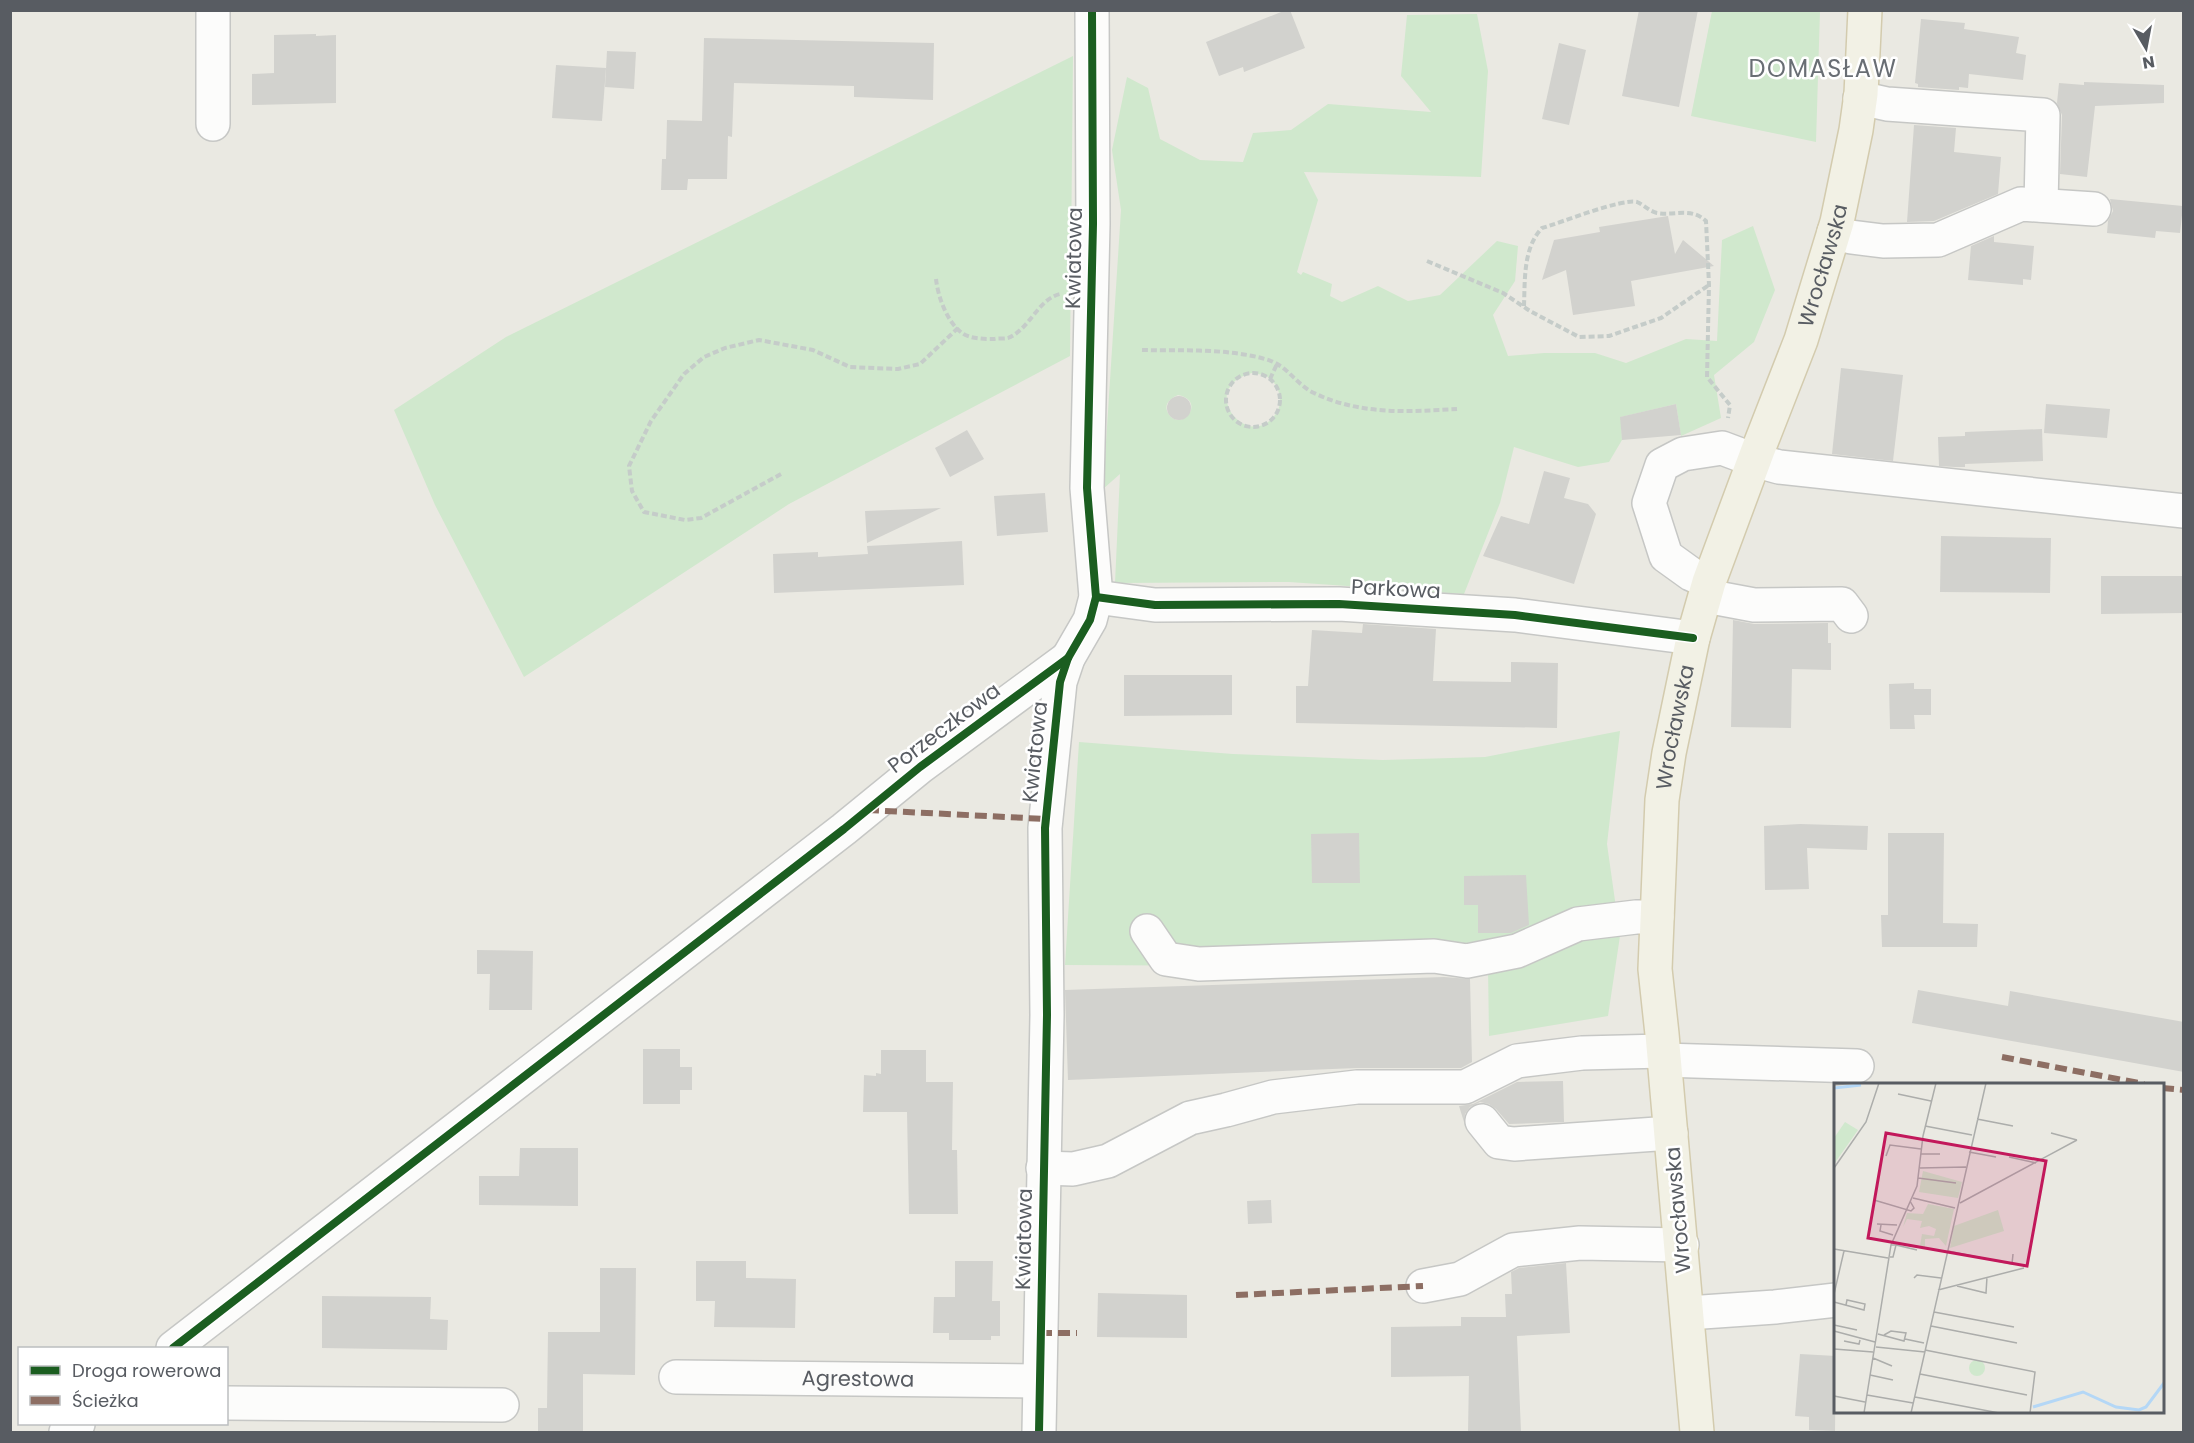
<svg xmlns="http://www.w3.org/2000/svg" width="2194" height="1443" viewBox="0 0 2194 1443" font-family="Poppins,sans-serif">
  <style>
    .green { fill: #d0e8cd; fill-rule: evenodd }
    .building { fill: #d2d2ce }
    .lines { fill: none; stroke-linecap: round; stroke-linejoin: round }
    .minor-casing { stroke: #c6c7c5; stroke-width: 36 }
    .major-casing { stroke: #d3cbae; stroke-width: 36 }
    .path { stroke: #c5ccc9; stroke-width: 4; stroke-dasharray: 6 3; stroke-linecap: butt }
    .minor { stroke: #fcfcfb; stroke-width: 33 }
    .major { stroke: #f2f1e5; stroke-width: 33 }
    .quiet { stroke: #8d6e63; stroke-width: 6; stroke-dasharray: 12 6; stroke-linecap: butt }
    .cycleway-casing { stroke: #fff; stroke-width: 11 }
    .cycleway { stroke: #1b5e20; stroke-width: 8 }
    .labels { text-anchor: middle; stroke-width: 5; stroke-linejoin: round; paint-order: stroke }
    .street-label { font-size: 21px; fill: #585c62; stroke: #fff }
    .quarter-label { font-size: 24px; letter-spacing: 1.5px; fill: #696e74; stroke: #fff }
    .inset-river { fill: none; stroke: #b4d7f6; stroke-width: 3 }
    .inset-road { fill: none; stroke: #acadab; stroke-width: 1.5 }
    .view { fill: #c2185b; fill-opacity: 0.15; stroke: #c2185b; stroke-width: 3 }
    .inset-edge { fill: none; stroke: #585c62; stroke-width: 3 }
  </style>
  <rect width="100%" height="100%" fill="#eae9e2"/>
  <!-- green -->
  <g class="green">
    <path d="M 1712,11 L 1820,11 L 1816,142 L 1691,116 Z"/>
    <path d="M 1477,14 L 1488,71 L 1481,177 L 1304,172 L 1318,200 L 1297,272 L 1301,275 L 1303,272 L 1332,284 L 1330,296 L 1342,302 L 1378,286 L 1408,301 L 1440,295 L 1497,241 L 1518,246 L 1515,281 L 1493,315 L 1508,356 L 1544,353 L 1595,353 L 1626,363 L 1686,339 L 1717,341 L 1722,240 L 1753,226 L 1775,290 L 1754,342 L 1714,375 L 1721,418 L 1681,436 L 1676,404 L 1621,417 L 1622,440 L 1609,462 L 1578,467 L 1514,447 L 1500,503 L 1464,594 L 1289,582 L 1115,583 L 1120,474 L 1103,489 L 1121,210 L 1112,150 L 1127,77 L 1148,88 L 1160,139 L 1200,160 L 1243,162 L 1253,133 L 1291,130 L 1328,104 L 1431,112 L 1401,76 L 1407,15 ZM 1252,373 C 1256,374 1262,374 1266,376 C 1278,382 1284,400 1277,412 C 1250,456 1194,388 1252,373 ZM 1178,395 C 1208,401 1180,434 1168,413 C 1163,404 1171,398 1178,395 Z"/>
    <path d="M 1073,56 L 1070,356 L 789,504 L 524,677 L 435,505 L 394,410 L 506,337 Z"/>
    <path d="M 1620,731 L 1607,844 L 1620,936 L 1608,1016 L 1489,1036 L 1488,967 L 1065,965 L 1079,742 L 1233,754 L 1383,760 L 1485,757 Z"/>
  </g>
  <!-- building -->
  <g class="building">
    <path d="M 1286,10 L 1290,10 L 1305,48 L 1244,72 L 1243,67 L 1219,76 L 1206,42 Z"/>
    <path d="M 1639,10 L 1698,10 L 1679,107 L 1622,96 Z"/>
    <path d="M 1921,19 L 1965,23 L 1964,29 L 2019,37 L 2016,53 L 2026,55 L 2023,80 L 1969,74 L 1968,88 L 1959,87 L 1959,90 L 1918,87 L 1918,84 L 1915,83 Z"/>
    <path d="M 316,34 L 316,36 L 336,35 L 336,103 L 252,105 L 252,74 L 274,73 L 274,35 Z"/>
    <path d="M 704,38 L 934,43 L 933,100 L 854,97 L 854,86 L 734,83 L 732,137 L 728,136 L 727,179 L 688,179 L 687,190 L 661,190 L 662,159 L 666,159 L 667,120 L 702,121 Z"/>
    <path d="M 1559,43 L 1586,50 L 1569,125 L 1542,119 Z"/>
    <path d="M 607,51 L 636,52 L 634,89 L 605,87 Z"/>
    <path d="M 556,65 L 606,68 L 602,121 L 552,118 Z"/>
    <path d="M 2084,82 L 2164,85 L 2164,103 L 2095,106 L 2087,177 L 2060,174 L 2062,115 L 2057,103 L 2059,83 L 2084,85 Z"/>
    <path d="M 1914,125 L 1956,128 L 1954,152 L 2001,157 L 1998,194 L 1934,221 L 1907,222 Z"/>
    <path d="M 2110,199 L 2183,206 L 2180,233 L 2156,231 L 2155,238 L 2107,233 L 2108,221 L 2113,211 Z"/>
    <path d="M 1668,216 L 1675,254 L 1683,240 L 1714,266 L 1631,281 L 1635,306 L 1573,315 L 1566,270 L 1542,280 L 1554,240 L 1600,232 L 1599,227 Z"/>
    <path d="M 1994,236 L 1994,242 L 2034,246 L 2031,280 L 2023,279 L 2023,285 L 1968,280 L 1971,246 Z"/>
    <path d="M 1841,368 L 1903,375 L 1893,461 L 1832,454 Z"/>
    <circle cx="1179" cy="408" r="12"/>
    <path d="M 1676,404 L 1681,435 L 1622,440 L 1620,417 Z"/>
    <path d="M 2046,404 L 2110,409 L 2107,438 L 2044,433 Z"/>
    <path d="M 2042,429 L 2043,461 L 1965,464 L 1965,467 L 1955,467 L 1939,466 L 1938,437 L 1965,436 L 1965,432 Z"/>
    <path d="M 967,430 L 984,459 L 950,477 L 935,448 Z"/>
    <path d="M 1544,471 L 1570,478 L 1564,498 L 1588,504 L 1596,514 L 1574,584 L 1483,556 L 1501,516 L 1529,524 Z"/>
    <path d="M 1045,493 L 1048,532 L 997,536 L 994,496 Z"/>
    <path d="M 941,508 L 867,543 L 865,511 Z"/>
    <path d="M 1941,536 L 2051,538 L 2050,593 L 1940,592 Z"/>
    <path d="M 962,541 L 964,585 L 774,593 L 773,554 L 818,552 L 818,557 L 868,554 L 867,546 Z"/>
    <path d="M 2101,576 L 2184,576 L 2184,613 L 2101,614 Z"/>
    <path d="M 1733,620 L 1754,624 L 1828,623 L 1828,643 L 1831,643 L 1831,670 L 1792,669 L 1791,728 L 1731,727 Z"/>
    <path d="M 1363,624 L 1436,629 L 1433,681 L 1511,682 L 1511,662 L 1558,663 L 1557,728 L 1296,723 L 1296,686 L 1308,686 L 1312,630 L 1362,633 Z"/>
    <path d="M 1124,675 L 1232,675 L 1232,715 L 1124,716 Z"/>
    <path d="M 1914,683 L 1914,689 L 1931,689 L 1931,715 L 1914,715 L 1915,729 L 1890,729 L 1889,684 Z"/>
    <path d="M 1800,824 L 1868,826 L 1867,850 L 1807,848 L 1809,889 L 1765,890 L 1764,826 Z"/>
    <path d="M 1359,833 L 1360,883 L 1312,883 L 1311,834 Z"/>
    <path d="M 1888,833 L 1944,833 L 1943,923 L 1978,924 L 1977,947 L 1882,947 L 1881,915 L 1888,915 Z"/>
    <path d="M 1526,875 L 1529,925 L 1511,933 L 1478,933 L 1478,905 L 1464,905 L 1464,876 Z"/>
    <path d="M 477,950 L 533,951 L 532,1010 L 489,1010 L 490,974 L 477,974 Z"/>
    <path d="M 1444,977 L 1470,979 L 1472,1062 L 1461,1068 L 1357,1068 L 1068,1080 L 1065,990 Z"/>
    <path d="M 1918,990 L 2008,1006 L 2010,991 L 2184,1022 L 2184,1072 L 1912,1023 Z"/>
    <path d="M 643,1049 L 680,1049 L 680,1067 L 692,1067 L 692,1090 L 680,1090 L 680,1104 L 643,1104 Z"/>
    <path d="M 881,1050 L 926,1050 L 926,1082 L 953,1082 L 952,1150 L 957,1150 L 958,1214 L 909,1214 L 907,1112 L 863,1112 L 864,1075 L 876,1076 L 876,1073 L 881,1074 Z"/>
    <path d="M 1563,1081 L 1564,1122 L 1509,1124 L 1496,1109 L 1489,1104 L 1480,1102 L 1470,1107 L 1465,1114 L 1464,1122 L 1459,1106 L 1473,1104 L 1517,1082 Z"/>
    <path d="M 520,1148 L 578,1148 L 578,1206 L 479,1205 L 479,1176 L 519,1176 Z"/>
    <path d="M 1271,1200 L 1272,1223 L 1248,1224 L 1247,1201 Z"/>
    <path d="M 696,1261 L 746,1261 L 746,1278 L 796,1279 L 795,1328 L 714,1327 L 715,1301 L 696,1301 Z"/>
    <path d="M 955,1261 L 993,1261 L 992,1301 L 1000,1301 L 1000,1336 L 991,1336 L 991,1340 L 949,1340 L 949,1333 L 933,1333 L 934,1297 L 955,1297 Z"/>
    <path d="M 1566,1263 L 1570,1333 L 1517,1336 L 1521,1432 L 1468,1432 L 1469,1376 L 1391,1377 L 1391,1327 L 1461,1326 L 1461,1317 L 1506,1317 L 1505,1294 L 1512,1294 L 1511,1272 L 1519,1268 Z"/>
    <path d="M 600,1268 L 636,1268 L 635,1375 L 583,1374 L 583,1432 L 538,1432 L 538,1408 L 547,1408 L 548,1332 L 600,1332 Z"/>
    <path d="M 1098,1293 L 1187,1295 L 1187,1338 L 1097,1337 Z"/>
    <path d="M 322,1296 L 431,1297 L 430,1319 L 448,1320 L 447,1350 L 322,1348 Z"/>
    <path d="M 1800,1354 L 1836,1356 L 1835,1431 L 1809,1430 L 1809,1417 L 1795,1416 Z"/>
  </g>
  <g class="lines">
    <!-- minor casing -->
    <g class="minor-casing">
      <g id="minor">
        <path d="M 213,10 L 213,124"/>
        <path d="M 1860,98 L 1887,104 L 2043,115 L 2041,205"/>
        <path d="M 1834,232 L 1851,237 L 1883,241 L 1938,240 L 2021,204 L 2094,209"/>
        <path d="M 1709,582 L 1691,574 L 1666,556 L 1649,503 L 1662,465 L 1683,454 L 1722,448 L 1754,460 L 1779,467 L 2184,511"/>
        <path d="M 1706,596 L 1754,605 L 1842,604 L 1851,616"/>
        <path d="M 1096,597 L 1155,605 L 1339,604 L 1515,615 L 1693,638"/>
        <path d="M 1147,931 L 1166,959 L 1199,964 L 1434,956 L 1467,961 L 1517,951 L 1578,924 L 1636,917 L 1657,917"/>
        <path d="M 1663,1060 L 1857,1066"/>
        <path d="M 1482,1121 L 1499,1142 L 1514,1144 L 1671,1133"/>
        <path d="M 1043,1168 L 1073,1169 L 1108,1161 L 1190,1118 L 1226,1110 L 1273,1097 L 1357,1087 L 1465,1087 L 1517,1061 L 1582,1053 L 1663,1051"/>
        <path d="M 1423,1286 L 1460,1279 L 1513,1250 L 1580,1243 L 1682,1245"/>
        <path d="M 1688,1313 L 1775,1307 L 1836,1300"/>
        <path d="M 173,1348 L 844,829 L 920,767 L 1068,658"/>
        <path id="s1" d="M 676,1377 L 1039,1381"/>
        <path d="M 226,1403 L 502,1405"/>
        <path d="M 66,1432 L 78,1424"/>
        <path d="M 1039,1432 L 1047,1015 L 1045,828 L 1060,682 L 1068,658 L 1090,620 L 1096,597 L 1087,488 L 1093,224 L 1092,10"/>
      </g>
    </g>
    <!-- major casing -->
    <g class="major-casing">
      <g id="major">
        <path id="s2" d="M 1697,1432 L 1662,1034 L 1655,969 L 1662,800 L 1669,753 L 1693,638 L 1709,582 L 1758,450 L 1801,340 L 1837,222 L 1856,130 L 1861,94 L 1865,10"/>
      </g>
    </g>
    <!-- path -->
    <g class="path">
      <path d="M 1427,261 L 1503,293 L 1530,311 L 1579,337 L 1609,336 L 1661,318 L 1709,285"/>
      <path d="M 936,279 C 938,297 947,322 962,333 C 970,339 984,339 994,339 C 998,338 1004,339 1008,338 C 1030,329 1038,299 1060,294"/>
      <path d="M 1524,306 C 1525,280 1523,248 1542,228 C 1560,223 1622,198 1637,202 C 1644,205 1649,211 1657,213 C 1675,216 1691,207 1706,221 L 1709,285 L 1707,377 L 1730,405 L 1728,418"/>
      <path d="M 1142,350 C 1182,351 1226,348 1265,359 C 1288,365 1295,384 1314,393 C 1360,415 1407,412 1457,409"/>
      <circle cx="1253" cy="400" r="27"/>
      <path d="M 1270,379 L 1277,364"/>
      <path d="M 781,474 L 701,518 L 685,520 L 644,512 L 632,491 L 629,466 L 651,421 L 684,374 L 704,357 L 725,348 L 759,340 L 813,350 L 850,367 L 898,369 L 920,364 L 958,328"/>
    </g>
    <!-- minor -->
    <use href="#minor" class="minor"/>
    <!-- major -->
    <use href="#major" class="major"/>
    <!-- quiet -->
    <g class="quiet">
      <path d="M 867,810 L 1046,819"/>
      <path d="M 2002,1057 L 2144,1084"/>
      <path d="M 2162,1088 L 2184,1090"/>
      <path d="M 1236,1295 L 1423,1286"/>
      <path d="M 1040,1333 L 1077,1333"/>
    </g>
    <!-- cycleway casing -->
    <g class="cycleway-casing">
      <g id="cycleway">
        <path d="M 1096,597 L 1155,605 L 1339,604 L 1515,615 L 1693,638"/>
        <path d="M 173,1348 L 844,829 L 920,767 L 1068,658"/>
        <path d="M 1039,1432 L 1047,1015 L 1045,828 L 1060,682 L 1068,658 L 1090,620 L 1096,597 L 1087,488 L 1093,224 L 1092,10"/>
      </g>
    </g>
    <!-- cycleway -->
    <use href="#cycleway" class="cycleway"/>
  </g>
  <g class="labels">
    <!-- street labels -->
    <g class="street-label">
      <text transform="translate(1074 258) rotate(-89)" y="7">Kwiatowa</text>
      <text dy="7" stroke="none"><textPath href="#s2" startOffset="1194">Wrocławska</textPath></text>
      <text transform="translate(1396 589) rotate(3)" y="7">Parkowa</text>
      <text dy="7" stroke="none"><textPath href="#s2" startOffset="708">Wrocławska</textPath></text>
      <text transform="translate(944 728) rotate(-37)" y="7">Porzeczkowa</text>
      <text transform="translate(1035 752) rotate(-84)" y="7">Kwiatowa</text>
      <text transform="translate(1678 1210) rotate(-95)" y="7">Wrocławska</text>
      <text transform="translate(1024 1239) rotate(-89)" y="7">Kwiatowa</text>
      <text dy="7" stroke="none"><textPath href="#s1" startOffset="182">Agrestowa</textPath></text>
    </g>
    <!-- quarter labels -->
    <g class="quarter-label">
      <text x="1823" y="77">DOMASŁAW</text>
    </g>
  </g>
  <!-- overview -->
  <g transform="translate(1834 1083)">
    <rect width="330" height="330" fill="#eae9e2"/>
    <path d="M 11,39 L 24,47 L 0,81 L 0,55 ZM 89,88 L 128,99 L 124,115 L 85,109 ZM 94,121 L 120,126 L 112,163 L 105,155 L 91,156 L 91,164 L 86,163 L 88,151 L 100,153 L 102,146 L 95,143 L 86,145 L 88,138 L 73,136 L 69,144 L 73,130 L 89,131 ZM 164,127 L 170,148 L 116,165 L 120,143 ZM135 285a8 8 0 1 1 16 0a8 8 0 1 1-16 0Z" fill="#d0e8cd"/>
    <path class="inset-river" d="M 0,5 L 27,2M 199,324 L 249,309 L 282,324 L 305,327 L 312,324 L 330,300"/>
    <path class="inset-road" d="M 0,2 L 22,0M 64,11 L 97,18M 143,36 L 179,43M 91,43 L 138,52M 217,50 L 243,57M 135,69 L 162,74M 87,71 L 106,71M 52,73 L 56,62 L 87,66M 175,74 L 202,80M 0,85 L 32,39 L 45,0M 86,85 L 132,84M 84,95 L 122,100M 79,115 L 121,125M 40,117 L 77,128 L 80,125 L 76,118M 126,120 L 243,57M 43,141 L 63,142M 47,142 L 46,148 L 59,152M 62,162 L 83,167M 0,166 L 54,175M 114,168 L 178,181 L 179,171M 56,174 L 59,174 L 62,162 L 57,162M 80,195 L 83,192 L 107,195M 123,203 L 152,210 L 153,194M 104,207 L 190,185M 0,211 L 10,168M 0,219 L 30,227 L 31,221 L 13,217 L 12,222M 100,229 L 180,244M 0,242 L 23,247M 97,243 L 183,260M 0,248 L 41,259M 44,251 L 70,258 L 72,250 L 57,248 L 50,252M 71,256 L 90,260M 10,258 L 25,261 L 26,257M 42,264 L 91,269M 0,266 L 39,269M 91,267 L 201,289 L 196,330M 39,275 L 58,283M 86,291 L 193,312M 36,292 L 59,297M 33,312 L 79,320M 0,313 L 31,319M 81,314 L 165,330M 30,330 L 57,162 L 83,103 L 89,53 L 102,0M 77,330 L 152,0"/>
    <path class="view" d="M 52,50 L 212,78 L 193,183 L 34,155 Z"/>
    <rect width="330" height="330" class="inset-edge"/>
  </g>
  <!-- border -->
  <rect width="2194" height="1443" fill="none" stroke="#585c62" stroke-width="24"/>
  <!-- legend -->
  <rect x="18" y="1347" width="210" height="78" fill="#ffffff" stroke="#bcbec0" stroke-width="1.5"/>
  <rect x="30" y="1366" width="30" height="9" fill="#1b5e20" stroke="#bcbec0" stroke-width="1.5"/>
  <text x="72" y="1377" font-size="18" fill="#585c62">Droga rowerowa</text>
  <rect x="30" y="1396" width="30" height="9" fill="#8d6e63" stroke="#bcbec0" stroke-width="1.5"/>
  <text x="72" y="1407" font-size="18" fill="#585c62">Ścieżka</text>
  <!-- north arrow -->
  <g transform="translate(2146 48) rotate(170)" stroke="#ffffff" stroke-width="4.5" paint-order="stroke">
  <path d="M0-4.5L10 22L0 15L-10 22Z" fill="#585c62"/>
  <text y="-9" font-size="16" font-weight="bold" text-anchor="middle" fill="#585c62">N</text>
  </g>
</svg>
